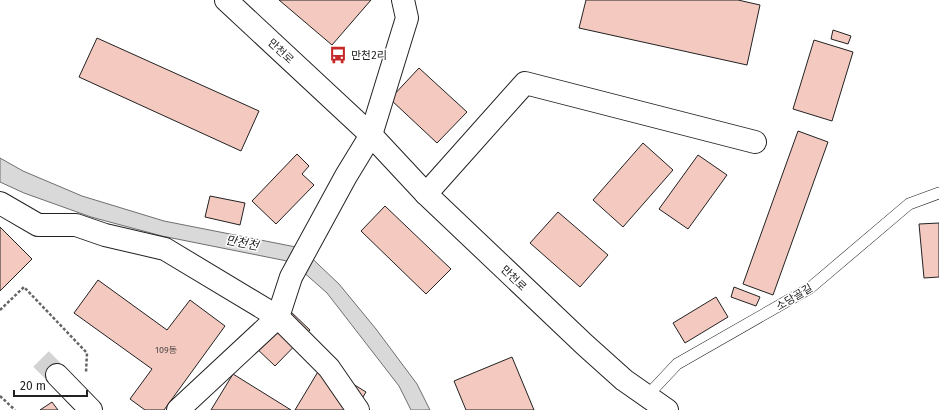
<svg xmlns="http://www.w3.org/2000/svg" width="939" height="410" viewBox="0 0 939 410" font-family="'Fira Sans','Noto Sans KR',sans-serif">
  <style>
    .water { fill: #d9d9d9; stroke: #6f6f6f }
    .building { fill: #f3c9c0; stroke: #222 }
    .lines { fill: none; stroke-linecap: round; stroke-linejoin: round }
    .minor-tunnel { stroke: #d3d3d3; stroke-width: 22; stroke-dasharray: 22 11; stroke-linecap: butt }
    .service-casing { stroke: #222; stroke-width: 12 }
    .minor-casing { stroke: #222; stroke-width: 24 }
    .tertiary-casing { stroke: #222; stroke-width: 24 }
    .path { stroke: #646464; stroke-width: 2.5; stroke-dasharray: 3 2; stroke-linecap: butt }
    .service { stroke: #fff; stroke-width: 11 }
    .minor { stroke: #fff; stroke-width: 22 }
    .tertiary { stroke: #fff; stroke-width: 22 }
    .labels { text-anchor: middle; stroke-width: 3; stroke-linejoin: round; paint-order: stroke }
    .number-label { font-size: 9px; fill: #564c4a }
    .street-label { font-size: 11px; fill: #222; stroke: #fff }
    .poi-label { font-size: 11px; fill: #222; stroke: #fff; text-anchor: start }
    .water-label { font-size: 12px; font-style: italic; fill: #222; stroke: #fff }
  </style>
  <rect width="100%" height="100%" fill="#fff"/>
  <!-- water -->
  <path class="water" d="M 0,158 L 23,171 L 82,196 L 164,221 L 301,248 L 339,284 L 376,329 L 417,384 L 430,410 L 411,410 L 399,386 L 327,293 L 292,262 L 162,236 L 91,217 L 24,193 L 0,182 Z"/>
  <!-- building -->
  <g class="building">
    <path d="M 279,0 L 371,0 L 332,45 Z"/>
    <path d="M 586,0 L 738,0 L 760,5 L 747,65 L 579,28 Z"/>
    <path d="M 833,30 L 851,36 L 848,44 L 831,39 Z"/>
    <path d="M 97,38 L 259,111 L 241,151 L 79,77 Z"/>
    <path d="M 814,40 L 853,52 L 832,121 L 793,109 Z"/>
    <path d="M 419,68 L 467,112 L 437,143 L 390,99 Z"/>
    <path d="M 798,131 L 828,142 L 773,295 L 743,284 Z"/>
    <path d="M 643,143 L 673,170 L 623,227 L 593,200 Z"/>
    <path d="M 297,154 L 309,166 L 302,174 L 314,185 L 276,224 L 252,201 Z"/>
    <path d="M 698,155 L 727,175 L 688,229 L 659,209 Z"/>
    <path d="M 210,196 L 245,203 L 240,225 L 205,217 Z"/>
    <path d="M 385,206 L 451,269 L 426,294 L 361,231 Z"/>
    <path d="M 558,212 L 608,255 L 580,287 L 530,243 Z"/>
    <path d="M 939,223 L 939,277 L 924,278 L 919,224 Z"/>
    <path d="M 0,227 L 32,259 L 0,291 Z"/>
    <path d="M 98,280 L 167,330 L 190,300 L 225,326 L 164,410 L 145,410 L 130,399 L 152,369 L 74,313 Z"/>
    <path d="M 734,287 L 760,297 L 756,306 L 731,297 Z"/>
    <path d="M 716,297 L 728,317 L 685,343 L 673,323 Z"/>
    <path d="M 289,310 L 310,330 L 275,366 L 254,346 Z"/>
    <path d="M 512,357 L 534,410 L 466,410 L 454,381 Z"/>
    <path d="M 322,365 L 366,392 L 355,410 L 295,410 Z"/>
    <path d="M 233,374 L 291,410 L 211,410 Z"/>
    <path d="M 52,402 L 58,410 L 40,410 Z"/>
  </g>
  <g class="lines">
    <!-- minor-tunnel -->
    <path class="minor-tunnel" d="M 41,359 L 57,375"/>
    <!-- service casing -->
    <g class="service-casing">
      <path id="service" d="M 646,397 L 677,364 L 810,288 L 909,204 L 939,193"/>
    </g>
    <!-- minor casing -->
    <g class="minor-casing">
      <g id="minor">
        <path d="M 426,194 L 525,83 L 755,142"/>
        <path d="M 0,203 L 38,225 L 76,225 L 105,235 L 165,249 L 278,317 L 329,368 L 358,410"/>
        <path d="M 57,375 L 91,410"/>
        <path d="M 178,410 L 278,317 L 291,277 L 346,176 L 371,135 L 407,18 L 403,0"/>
      </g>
    </g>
    <!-- tertiary casing -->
    <g class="tertiary-casing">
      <path id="tertiary" d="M 226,0 L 371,135 L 426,194 L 585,345 L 624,380 L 667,410"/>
    </g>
    <!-- path -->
    <g class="path">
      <path d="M 0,310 L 24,287 L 87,353 L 86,372"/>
      <path d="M 0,396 L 15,410"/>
    </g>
    <!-- service -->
    <use href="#service" class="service"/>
    <!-- minor -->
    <use href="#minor" class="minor"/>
    <!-- tertiary -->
    <use href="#tertiary" class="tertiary"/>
  </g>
  <!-- icons -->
  <defs>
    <g id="bus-bare" transform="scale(1.38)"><path d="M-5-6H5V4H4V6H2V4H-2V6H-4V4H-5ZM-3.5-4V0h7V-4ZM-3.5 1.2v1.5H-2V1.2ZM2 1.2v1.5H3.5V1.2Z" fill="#c62828" stroke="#fff" stroke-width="2.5" paint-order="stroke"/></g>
  </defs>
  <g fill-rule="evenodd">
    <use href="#bus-bare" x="338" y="55"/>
  </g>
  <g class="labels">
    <!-- number labels -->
    <g class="number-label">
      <text x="166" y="353">109동</text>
    </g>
    <!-- street labels -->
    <g class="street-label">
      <text transform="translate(281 51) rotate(43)" y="4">만천로</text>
      <text transform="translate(514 278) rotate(44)" y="4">만천로</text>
      <text transform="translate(794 297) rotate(-31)" y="4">소당골길</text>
    </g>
    <!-- poi labels -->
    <g class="poi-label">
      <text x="351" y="59">만천2리</text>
    </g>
    <!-- water labels -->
    <g class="water-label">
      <text transform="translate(242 243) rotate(11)" y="4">만천천</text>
    </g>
  </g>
  <!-- scale -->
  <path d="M14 390v6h73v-6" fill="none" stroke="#222222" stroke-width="2"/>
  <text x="20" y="390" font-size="12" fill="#222222" stroke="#ffffff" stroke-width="3" paint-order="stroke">20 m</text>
</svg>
